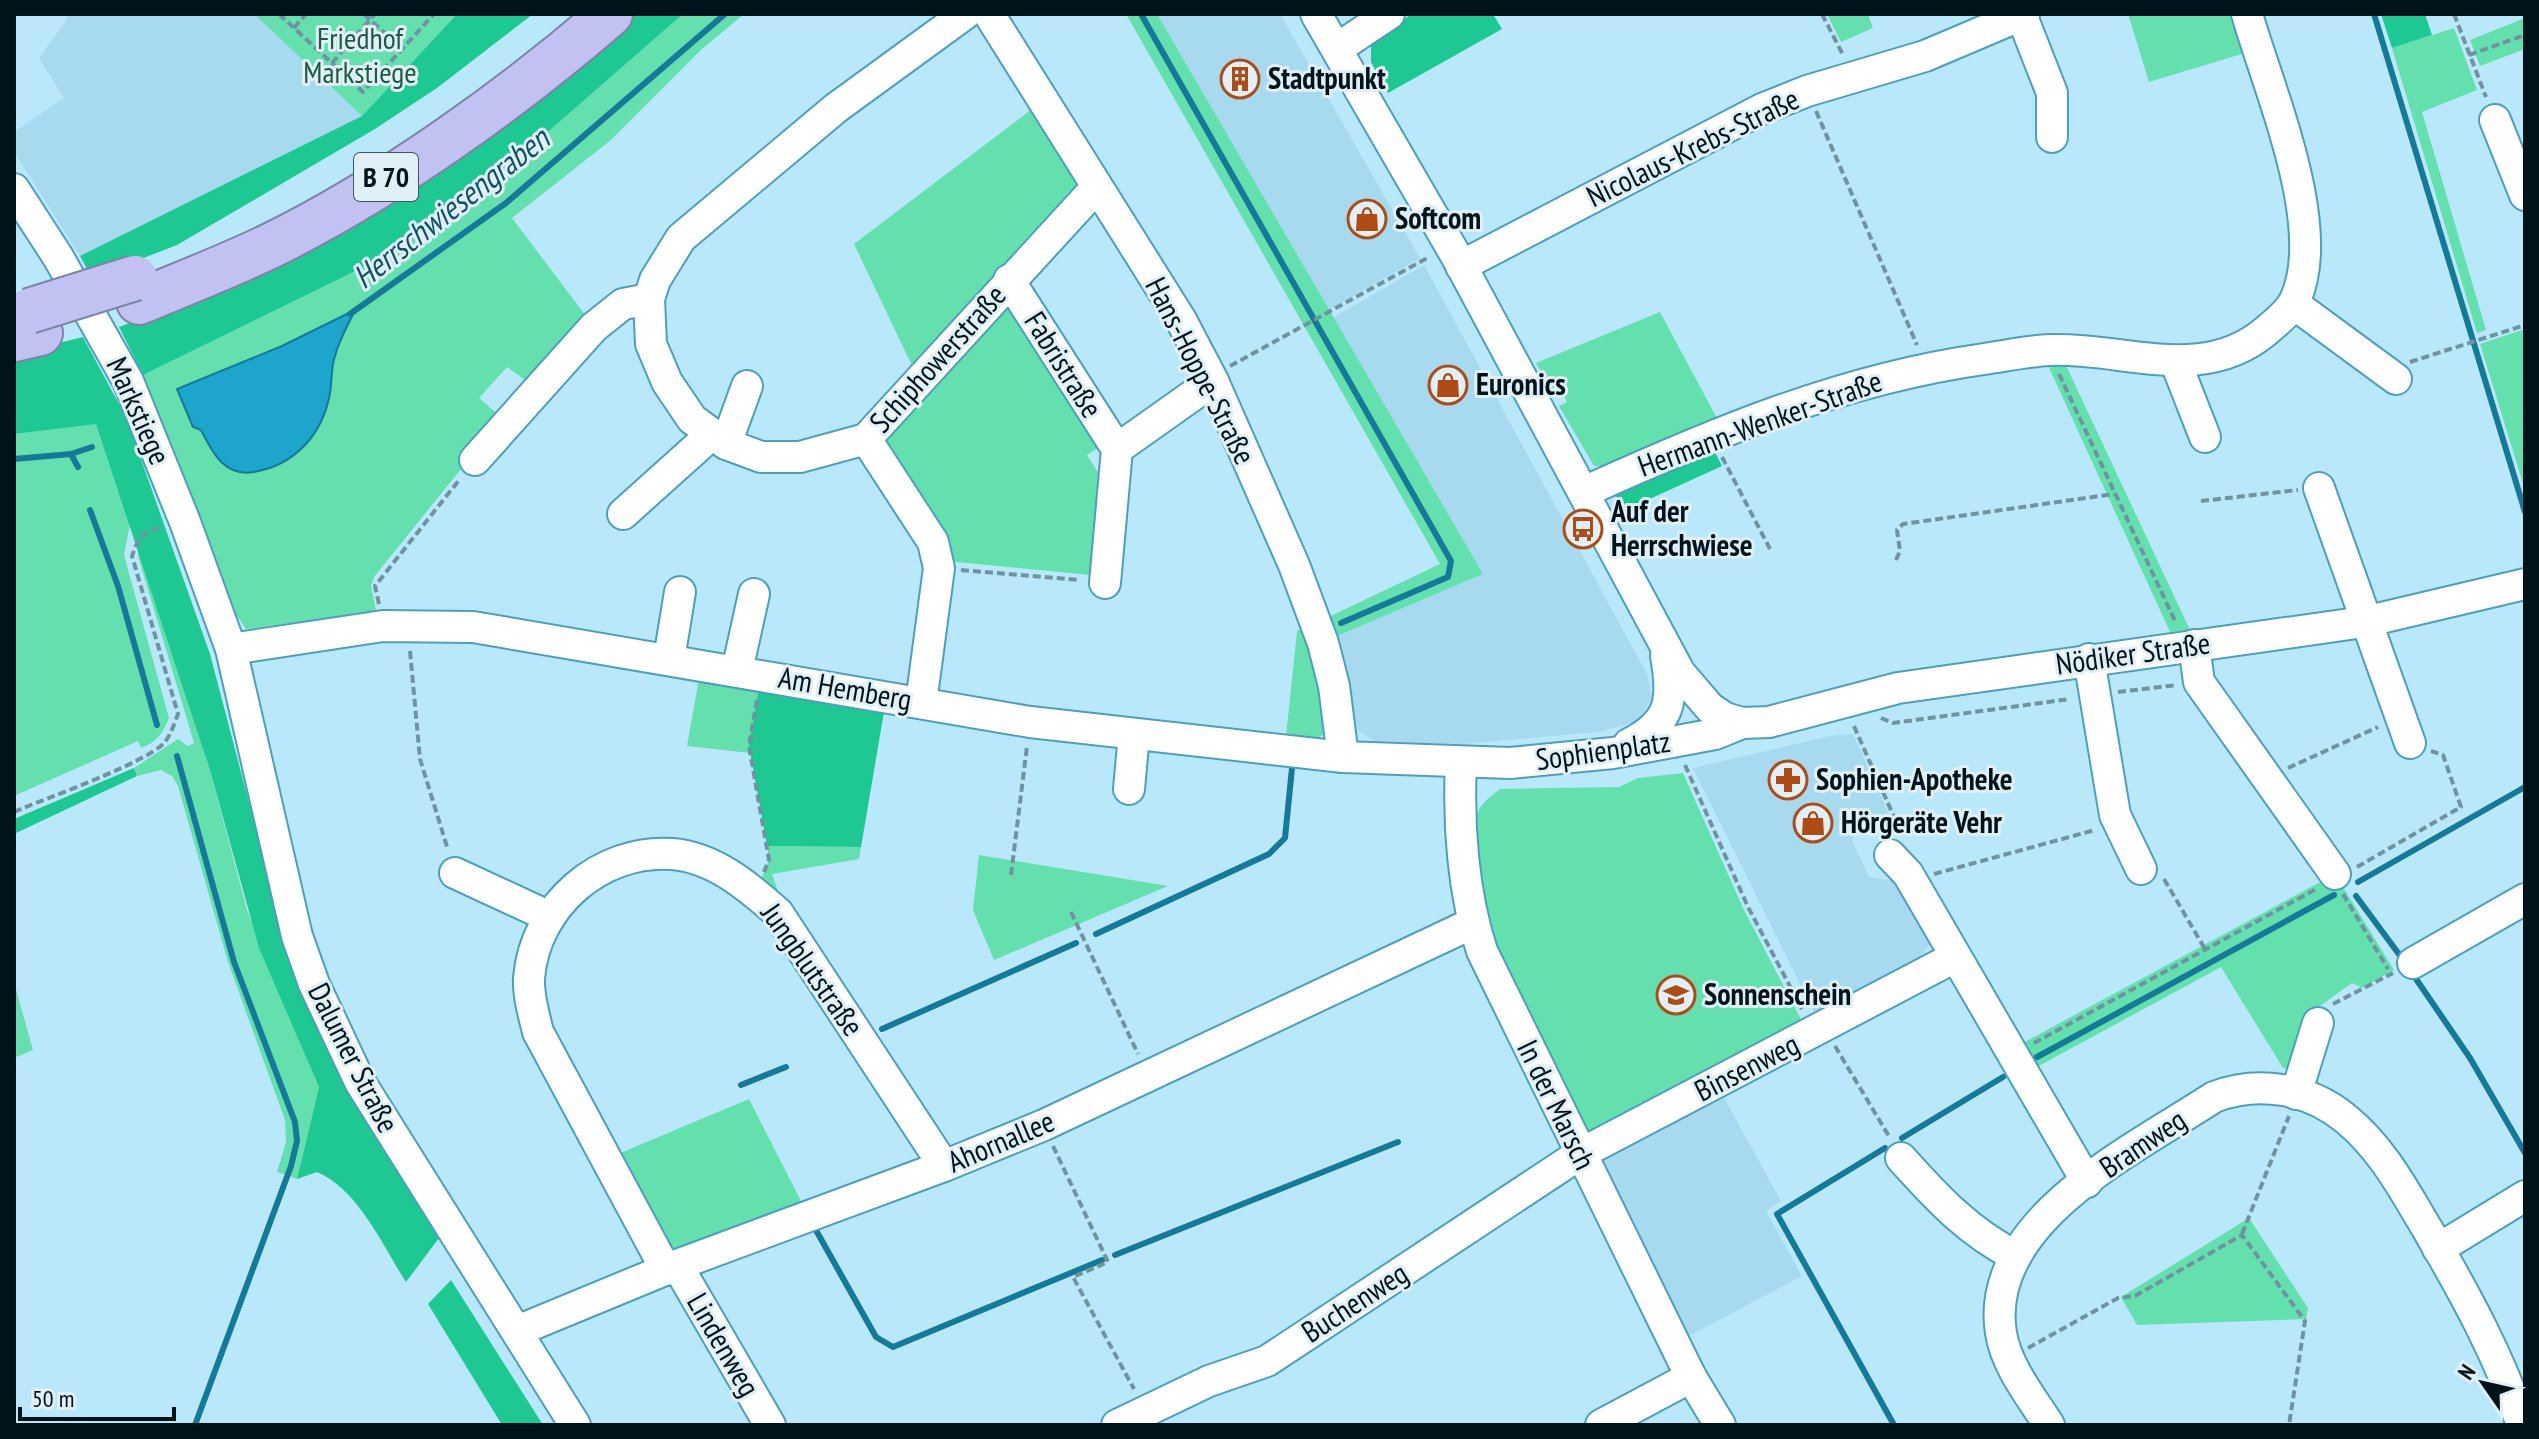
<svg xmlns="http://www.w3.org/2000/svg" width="2539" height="1439" viewBox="0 0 2539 1439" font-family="'PT Sans Narrow',sans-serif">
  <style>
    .built { fill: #a7daee }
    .green { fill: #64e0af }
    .forest { fill: #1ec892 }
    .water { fill: #1ea5cd; stroke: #157998; stroke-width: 2 }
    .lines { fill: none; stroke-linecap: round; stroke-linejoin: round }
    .stream { stroke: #157998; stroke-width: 6 }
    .minor-casing { stroke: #4d9fbd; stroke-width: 34 }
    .highway-casing { stroke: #7d85a7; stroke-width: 48 }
    .path { stroke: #7093a2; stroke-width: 4; stroke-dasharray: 8 4; stroke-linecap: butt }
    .minor { stroke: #fff; stroke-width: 30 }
    .highway { stroke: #c1c2f2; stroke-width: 44 }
    .highway-bridge-casing { stroke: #7d85a7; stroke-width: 48; stroke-linecap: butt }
    .highway-bridge { stroke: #c1c2f2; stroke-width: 44 }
    .labels { text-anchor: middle; stroke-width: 6; stroke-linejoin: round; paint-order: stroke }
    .shield { fill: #e1f0f6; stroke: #44555d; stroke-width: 2 }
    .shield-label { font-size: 28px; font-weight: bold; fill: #00131b }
    .park-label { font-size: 30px; fill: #1e5a43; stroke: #e1f0f6 }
    .poi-label { font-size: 30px; font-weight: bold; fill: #00131b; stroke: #e1f0f6; text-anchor: start }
    .street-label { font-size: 30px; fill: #00131b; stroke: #e1f0f6 }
    .water-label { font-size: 32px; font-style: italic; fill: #0d5268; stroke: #e1f0f6 }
  </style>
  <rect width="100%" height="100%" fill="#bae8fb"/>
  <!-- built -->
  <g class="built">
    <path d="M 64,14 L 254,14 L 362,116 L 80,256 L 14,152 L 14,132 L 64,98 L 39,58 L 67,19 Z"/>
    <path d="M 1157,14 L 1280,14 L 1420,258 L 1328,310 Z"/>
    <path d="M 1424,265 L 1647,674 L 1652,697 L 1639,721 L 1599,732 L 1462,744 L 1374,741 L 1353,726 L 1330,639 L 1483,574 L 1333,318 Z"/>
    <path d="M 1853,734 L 1890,817 L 1854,832 L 1852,840 L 1869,877 L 1898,882 L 1928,937 L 1929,945 L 1918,960 L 1816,1016 L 1693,768 L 1830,736 Z"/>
    <path d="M 1722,1094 L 1781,1201 L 1766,1211 L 1802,1276 L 1687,1337 L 1602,1174 L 1603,1163 L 1608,1155 Z"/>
  </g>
  <!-- green -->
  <g class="green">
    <path d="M 254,14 L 457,14 L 362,116 Z"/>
    <path d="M 683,14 L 744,14 L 701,50 L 611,140 L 512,218 L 589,320 L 528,382 L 507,367 L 479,398 L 502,418 L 374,577 L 371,586 L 376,611 L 246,629 L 235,613 L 143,375 L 388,255 L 518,158 Z"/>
    <path d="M 1126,14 L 1157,14 L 1483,574 L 1330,639 L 1322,620 L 1440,564 Z"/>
    <path d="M 1827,14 L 1868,14 L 1873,28 L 1841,42 Z"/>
    <path d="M 2128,14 L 2233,14 L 2245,53 L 2149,82 Z"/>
    <path d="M 2525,18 L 2525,49 L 2480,66 L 2470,40 Z"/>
    <path d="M 2454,28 L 2477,90 L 2422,112 L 2486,330 L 2477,333 L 2392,48 Z"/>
    <path d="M 1036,106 L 1074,166 L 1079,187 L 915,372 L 854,244 Z"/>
    <path d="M 1009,302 L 1105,443 L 1087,455 L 1109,490 L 1100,576 L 946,561 L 883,444 L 884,434 Z"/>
    <path d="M 1660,312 L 1719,422 L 1608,467 L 1594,466 L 1559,406 L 1567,402 L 1562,393 L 1555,396 L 1536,363 Z"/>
    <path d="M 2525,329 L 2525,490 L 2480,344 Z"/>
    <path d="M 2063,359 L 2190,630 L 2170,632 L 2046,361 Z"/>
    <path d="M 96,423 L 130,524 L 124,555 L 169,718 C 163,733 157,742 141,748 L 138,741 L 14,796 L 14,434 Z"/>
    <path d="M 139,549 L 210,770 L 247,910 L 319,1087 L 297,1179 L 277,1172 L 286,1142 L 285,1120 L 228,962 L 178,786 L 172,776 L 161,770 L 137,776 L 134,768 L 178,739 L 188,746 L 194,743 L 138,556 Z"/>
    <path d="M 1308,626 L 1328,731 L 1317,739 L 1286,736 L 1297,631 Z"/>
    <path d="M 700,673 L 760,683 L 750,753 L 687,746 Z"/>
    <path d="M 1683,773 L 1743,908 L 1804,1025 L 1597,1134 L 1586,1131 L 1492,946 C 1484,916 1472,848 1476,818 C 1478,805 1490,797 1500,789 L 1619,787 L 1638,778 Z"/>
    <path d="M 767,846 L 861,847 L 859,859 L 772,874 L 794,937 L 756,893 L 769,860 Z"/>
    <path d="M 979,855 L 1168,886 L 994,960 L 973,910 Z"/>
    <path d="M 2335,874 L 2394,970 L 2362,988 L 2352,983 L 2313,1011 L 2291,1068 L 2283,1068 L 2221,967 L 2035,1068 L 2021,1044 Z"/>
    <path d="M 14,982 L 33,1050 L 14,1058 Z"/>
    <path d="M 749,1099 L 805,1209 L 661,1261 L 606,1159 Z"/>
    <path d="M 2249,1218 L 2308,1308 L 2306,1319 L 2137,1325 L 2121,1297 Z"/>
  </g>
  <!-- forest -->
  <g class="forest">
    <path d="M 457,14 L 533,14 L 437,88 L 375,129 L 177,245 L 92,278 L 80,256 L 362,116 Z"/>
    <path d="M 626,14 L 683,14 L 518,158 L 388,255 L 143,375 L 119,327 L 185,303 Z"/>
    <path d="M 1411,14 L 1493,14 L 1502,29 L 1388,93 L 1371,62 L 1371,46 Z"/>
    <path d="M 2381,14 L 2425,14 L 2432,35 L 2392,48 Z"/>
    <path d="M 83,337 L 126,417 L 210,654 L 284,936 L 350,1087 L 439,1238 L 406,1282 C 383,1246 358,1189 317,1172 L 297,1179 L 319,1087 L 259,948 L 210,770 L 96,424 L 14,434 L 14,354 Z"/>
    <path d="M 1714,450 L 1722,466 L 1619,513 L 1614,503 L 1617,492 Z"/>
    <path d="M 760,683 L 885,706 L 861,847 L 767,846 L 749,746 Z"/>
    <path d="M 134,768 L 137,776 L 14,834 L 14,819 Z"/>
    <path d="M 451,1280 L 543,1425 L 502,1425 L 428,1304 Z"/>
  </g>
  <!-- water -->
  <path class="water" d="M 355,310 C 348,325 339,340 335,356 C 331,367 332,381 330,393 C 323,434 295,465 254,472 C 224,477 213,453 201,430 L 193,427 L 177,389 L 282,346 Z"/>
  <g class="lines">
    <!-- stream -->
    <g class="stream">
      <path d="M 1141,14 L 1451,561 L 1448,577 L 1341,623"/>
      <path d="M 2374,14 L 2525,512"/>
      <path d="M 350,314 L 506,203 L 725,14"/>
      <path d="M 71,454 L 78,467"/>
      <path d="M 14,459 L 71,454 L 92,447"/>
      <path d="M 90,510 L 118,586 L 157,725"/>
      <path d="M 177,756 L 234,962 L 295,1122 L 297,1141 L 291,1166 L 195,1425"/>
      <path d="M 2358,882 L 2525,787"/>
      <path d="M 2356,896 L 2404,961"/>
      <path d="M 1096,934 L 1269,854 L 1285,838 L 1292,768"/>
      <path d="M 2412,973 L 2470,1058 L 2525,1153"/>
      <path d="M 882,1029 L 1076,943"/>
      <path d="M 2037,1057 L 2334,895"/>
      <path d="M 741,1085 L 786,1067"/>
      <path d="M 1902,1138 L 2003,1077"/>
      <path d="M 1885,1148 L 1777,1214 L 1894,1425"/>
      <path d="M 817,1232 L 876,1337 L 893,1347 L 1102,1260"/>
      <path d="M 1115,1255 L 1398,1142"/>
    </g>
    <!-- minor casing -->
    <g class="minor-casing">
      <g id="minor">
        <path d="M 965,14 L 836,108 L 681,238 L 655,280 L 649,299 L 651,344 L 667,382 L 692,419 L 726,444 L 761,457 L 800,457 L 866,439 L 1096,188"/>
        <path d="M 989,14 L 1181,320 L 1213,381 L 1294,565 L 1323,643 L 1334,686 L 1343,757"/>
        <path d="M 1316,14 L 1455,254 L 1680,673 L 1710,708 L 1725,718 L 1742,723 L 1769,722 L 1898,688 L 2364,622 L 2525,584"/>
        <path d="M 2021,14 L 2052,93 L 2052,137"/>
        <path d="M 1338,48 L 1389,14"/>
        <path d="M 2495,120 L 2525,195"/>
        <path d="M 14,189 L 58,257 L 128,381 L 185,522 L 231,649 L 297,936 L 314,984 L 360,1082 L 575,1425"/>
        <path d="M 1461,266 L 1762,109 L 1807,91 L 1925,56 L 2024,14"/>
        <path d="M 1009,280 L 1117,449 L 1105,583"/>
        <path d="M 2294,304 L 2396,379"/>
        <path d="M 2176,363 L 2205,437"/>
        <path d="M 866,439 L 933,542 L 939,568 L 921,703"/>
        <path d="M 726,444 L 747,386"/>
        <path d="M 1117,449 L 1213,381"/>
        <path d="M 475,460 L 594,327 L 623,304 L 649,299"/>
        <path d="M 2319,488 L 2410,743"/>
        <path d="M 1584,492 C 1714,433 1842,379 1984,359 C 2006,356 2028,351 2050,350 C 2124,347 2202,385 2266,331 C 2276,322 2289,313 2295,300 C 2329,227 2269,91 2247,14"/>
        <path d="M 623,514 L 712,434"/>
        <path d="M 2194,645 L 2199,682 L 2335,874"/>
        <path d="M 231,649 L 383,626 L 473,627 L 1030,722 L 1343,757 L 1510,763 L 1613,753 L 1715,734 L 1742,723"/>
        <path d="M 669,659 L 680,592"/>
        <path d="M 2089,659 L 2115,815 L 2141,869"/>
        <path d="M 737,671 L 754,594"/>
        <path d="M 1629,744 C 1671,723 1674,700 1666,656"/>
        <path d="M 1461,764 C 1458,824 1463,893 1482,951 L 1691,1377 L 1720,1425"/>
        <path d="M 1129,789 L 1134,734"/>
        <path d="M 1890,855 L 1908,874 L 2087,1182"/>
        <path d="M 455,873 L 550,917"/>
        <path d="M 2413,963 L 2525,899"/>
        <path d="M 2296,1094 L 2318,1023"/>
        <path d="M 1901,1158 C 1935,1196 1969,1233 2016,1256"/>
        <path d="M 2438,1249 L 2525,1196"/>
        <path d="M 677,1265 L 770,1425"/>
        <path d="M 666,1270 L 538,1032 C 534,1015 528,996 529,978 C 535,905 601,849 672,854 C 713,857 748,886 778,913 L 944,1166"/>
        <path d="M 517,1331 L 677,1265 L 944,1166 L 1044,1125 L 1473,923"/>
        <path d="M 1117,1425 L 1209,1381 L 1267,1361 L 1580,1154 L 1955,957"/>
        <path d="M 1601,1425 L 1691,1377"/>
        <path d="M 2049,1425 C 2032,1398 2006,1366 2001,1333 C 1983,1221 2135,1149 2214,1097 C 2258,1080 2309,1088 2346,1119 C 2383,1149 2405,1192 2429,1232 C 2465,1294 2500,1357 2522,1425"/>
      </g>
    </g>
    <!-- highway casing -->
    <g class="highway-casing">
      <g id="highway">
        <path d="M 139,302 C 182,284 226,267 268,247 C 385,190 512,99 610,14"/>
        <path d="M 14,339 L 40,333"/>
      </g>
    </g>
    <!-- path -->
    <g class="path">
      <path d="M 279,14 L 363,92 L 434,14"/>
      <path d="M 364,14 L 402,49"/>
      <path d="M 1822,14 L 1843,55"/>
      <path d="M 2454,14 L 2486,97"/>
      <path d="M 294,28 L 306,14"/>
      <path d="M 2469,55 L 2525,35"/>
      <path d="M 332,63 L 375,14"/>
      <path d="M 1816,111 L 1917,345"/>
      <path d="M 2410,362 L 2525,325"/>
      <path d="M 1230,366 L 1429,257"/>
      <path d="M 2059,374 L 2176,623"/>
      <path d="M 1722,457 L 1770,549"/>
      <path d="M 2201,501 L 2298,490"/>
      <path d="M 1896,560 L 1900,551 L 1897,530 L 1903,524 L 2114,494"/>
      <path d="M 961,570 L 1080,580"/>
      <path d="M 379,604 L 375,586 L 460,479"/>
      <path d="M 410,651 L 420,759 L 448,850"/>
      <path d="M 2118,692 L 2177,685"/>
      <path d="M 757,700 L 749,746 L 769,860 L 764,872"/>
      <path d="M 1881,718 L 1893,723 L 2070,699"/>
      <path d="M 1854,726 L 1894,817 L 1893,832"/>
      <path d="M 1685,765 L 1748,907 L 1802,1009"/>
      <path d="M 2288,768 L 2378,727"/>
      <path d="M 14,812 C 46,798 144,764 164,743 C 171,735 174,724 178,714 L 132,556 C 138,539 142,532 160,528"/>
      <path d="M 2357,867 L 2461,807 L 2443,755 L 2431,751"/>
      <path d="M 1934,874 L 2095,830"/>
      <path d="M 1011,875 L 1027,746"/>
      <path d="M 2164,879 L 2205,949"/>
      <path d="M 2343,894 L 2388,969"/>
      <path d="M 1071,912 L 1138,1054"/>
      <path d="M 2333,1004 L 2393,973"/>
      <path d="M 2034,1043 L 2318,888"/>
      <path d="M 1835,1046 L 1890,1138"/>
      <path d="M 1053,1146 L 1108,1262 L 1073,1277 L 1134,1389"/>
      <path d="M 2242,1234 L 2289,1116"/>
      <path d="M 2028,1348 L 2118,1298 L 2135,1296 L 2242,1235 L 2305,1321 L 2289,1425"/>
    </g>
    <!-- minor -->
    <use href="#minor" class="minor"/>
    <!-- highway -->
    <use href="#highway" class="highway"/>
    <!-- highway-bridge casing -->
    <g class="highway-bridge-casing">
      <path id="highway-bridge" d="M 29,311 L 135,278"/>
    </g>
    <!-- highway-bridge -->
    <use href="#highway-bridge" class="highway-bridge"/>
  </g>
  <!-- icons -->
  <defs>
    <g id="building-ring" transform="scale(2)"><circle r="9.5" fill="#e1f0f6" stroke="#af4c15" stroke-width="1.5"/><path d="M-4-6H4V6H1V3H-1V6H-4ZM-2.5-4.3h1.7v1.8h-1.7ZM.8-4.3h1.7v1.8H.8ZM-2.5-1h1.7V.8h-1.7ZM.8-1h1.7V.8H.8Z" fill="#af4c15"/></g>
    <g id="shop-ring" transform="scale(2)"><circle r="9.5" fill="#e1f0f6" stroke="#af4c15" stroke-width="1.5"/><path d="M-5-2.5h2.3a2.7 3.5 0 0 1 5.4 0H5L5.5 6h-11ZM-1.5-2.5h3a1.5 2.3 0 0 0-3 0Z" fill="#af4c15"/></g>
    <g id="bus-ring" transform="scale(2)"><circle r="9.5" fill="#e1f0f6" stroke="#af4c15" stroke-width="1.5"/><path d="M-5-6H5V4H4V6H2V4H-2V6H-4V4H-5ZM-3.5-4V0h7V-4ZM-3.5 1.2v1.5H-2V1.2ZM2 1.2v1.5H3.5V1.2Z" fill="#af4c15"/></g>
    <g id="pharmacy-ring" transform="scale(2)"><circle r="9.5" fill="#e1f0f6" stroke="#af4c15" stroke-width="1.5"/><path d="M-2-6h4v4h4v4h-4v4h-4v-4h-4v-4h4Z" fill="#af4c15"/></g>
    <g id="school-ring" transform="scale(2)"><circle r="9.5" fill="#e1f0f6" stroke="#af4c15" stroke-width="1.5"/><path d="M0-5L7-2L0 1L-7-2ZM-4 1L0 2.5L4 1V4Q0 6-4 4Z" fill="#af4c15"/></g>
  </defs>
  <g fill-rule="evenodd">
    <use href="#building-ring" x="1240" y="79"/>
    <use href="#shop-ring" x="1367" y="219"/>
    <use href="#shop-ring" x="1448" y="385"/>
    <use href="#bus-ring" x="1583" y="529"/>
    <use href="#pharmacy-ring" x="1788" y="780"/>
    <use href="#shop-ring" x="1813" y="823"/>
    <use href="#school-ring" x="1676" y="995"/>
  </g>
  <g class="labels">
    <!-- shield labels -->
    <rect class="shield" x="354" y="153" width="64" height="48" rx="6"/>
    <g class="shield-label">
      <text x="386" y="187">B 70</text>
    </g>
    <!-- park labels -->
    <g class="park-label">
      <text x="360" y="49">Friedhof<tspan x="360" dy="34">Markstiege</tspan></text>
    </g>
    <!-- poi labels -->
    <g class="poi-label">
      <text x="1268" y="89">Stadtpunkt</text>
      <text x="1395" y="229">Softcom</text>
      <text x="1476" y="395">Euronics</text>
      <text x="1611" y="522">Auf der<tspan x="1611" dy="34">Herrschwiese</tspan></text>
      <text x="1816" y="790">Sophien-Apotheke</text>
      <text x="1841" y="833">Hörgeräte Vehr</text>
      <text x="1704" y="1005">Sonnenschein</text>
    </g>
    <!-- street labels -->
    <g class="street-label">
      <text transform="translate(1693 148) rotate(-26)" y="10">Nicolaus-Krebs-Straße</text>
      <text transform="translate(938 359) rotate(-48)" y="10">Schiphowerstraße</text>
      <text transform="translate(1063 365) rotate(58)" y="10">Fabristraße</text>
      <text transform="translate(1200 371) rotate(63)" y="10">Hans-Hoppe-Straße</text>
      <text transform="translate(138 411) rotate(66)" y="10">Markstiege</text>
      <text transform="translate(1760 424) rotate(-20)" y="10">Hermann-Wenker-Straße</text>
      <text transform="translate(2133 654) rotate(-8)" y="10">Nödiker Straße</text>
      <text transform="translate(845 689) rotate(10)" y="10">Am Hemberg</text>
      <text transform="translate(1603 751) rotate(-8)" y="10">Sophienplatz</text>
      <text transform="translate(812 970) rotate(55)" y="10">Jungblutstraße</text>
      <text transform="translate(353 1058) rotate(63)" y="10">Dalumer Straße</text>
      <text transform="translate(1747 1068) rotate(-27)" y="10">Binsenweg</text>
      <text transform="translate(1556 1105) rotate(64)" y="10">In der Marsch</text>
      <text transform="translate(1001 1142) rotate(-23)" y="10">Ahornallee</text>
      <text transform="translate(2143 1144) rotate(-34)" y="10">Bramweg</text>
      <text transform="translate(1355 1303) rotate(-33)" y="10">Buchenweg</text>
      <text transform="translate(723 1345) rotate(60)" y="10">Lindenweg</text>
    </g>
    <!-- water labels -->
    <g class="water-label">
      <text transform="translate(451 208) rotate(-38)" y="11">Herrschwiesengraben</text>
    </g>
  </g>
  <!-- border -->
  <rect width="2539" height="1439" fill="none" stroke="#00131b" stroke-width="32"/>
  <!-- north arrow -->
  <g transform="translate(2483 1383) rotate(304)" stroke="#e1f0f6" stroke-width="6" paint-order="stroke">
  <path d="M0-6L14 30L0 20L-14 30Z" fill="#00131b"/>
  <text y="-12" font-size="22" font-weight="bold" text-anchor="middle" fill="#00131b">N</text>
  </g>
  <!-- scale -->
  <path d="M20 1407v12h154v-12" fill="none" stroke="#00131b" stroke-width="4"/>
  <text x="32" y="1407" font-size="24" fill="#00131b" stroke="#e1f0f6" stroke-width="6" paint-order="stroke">50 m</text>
</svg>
